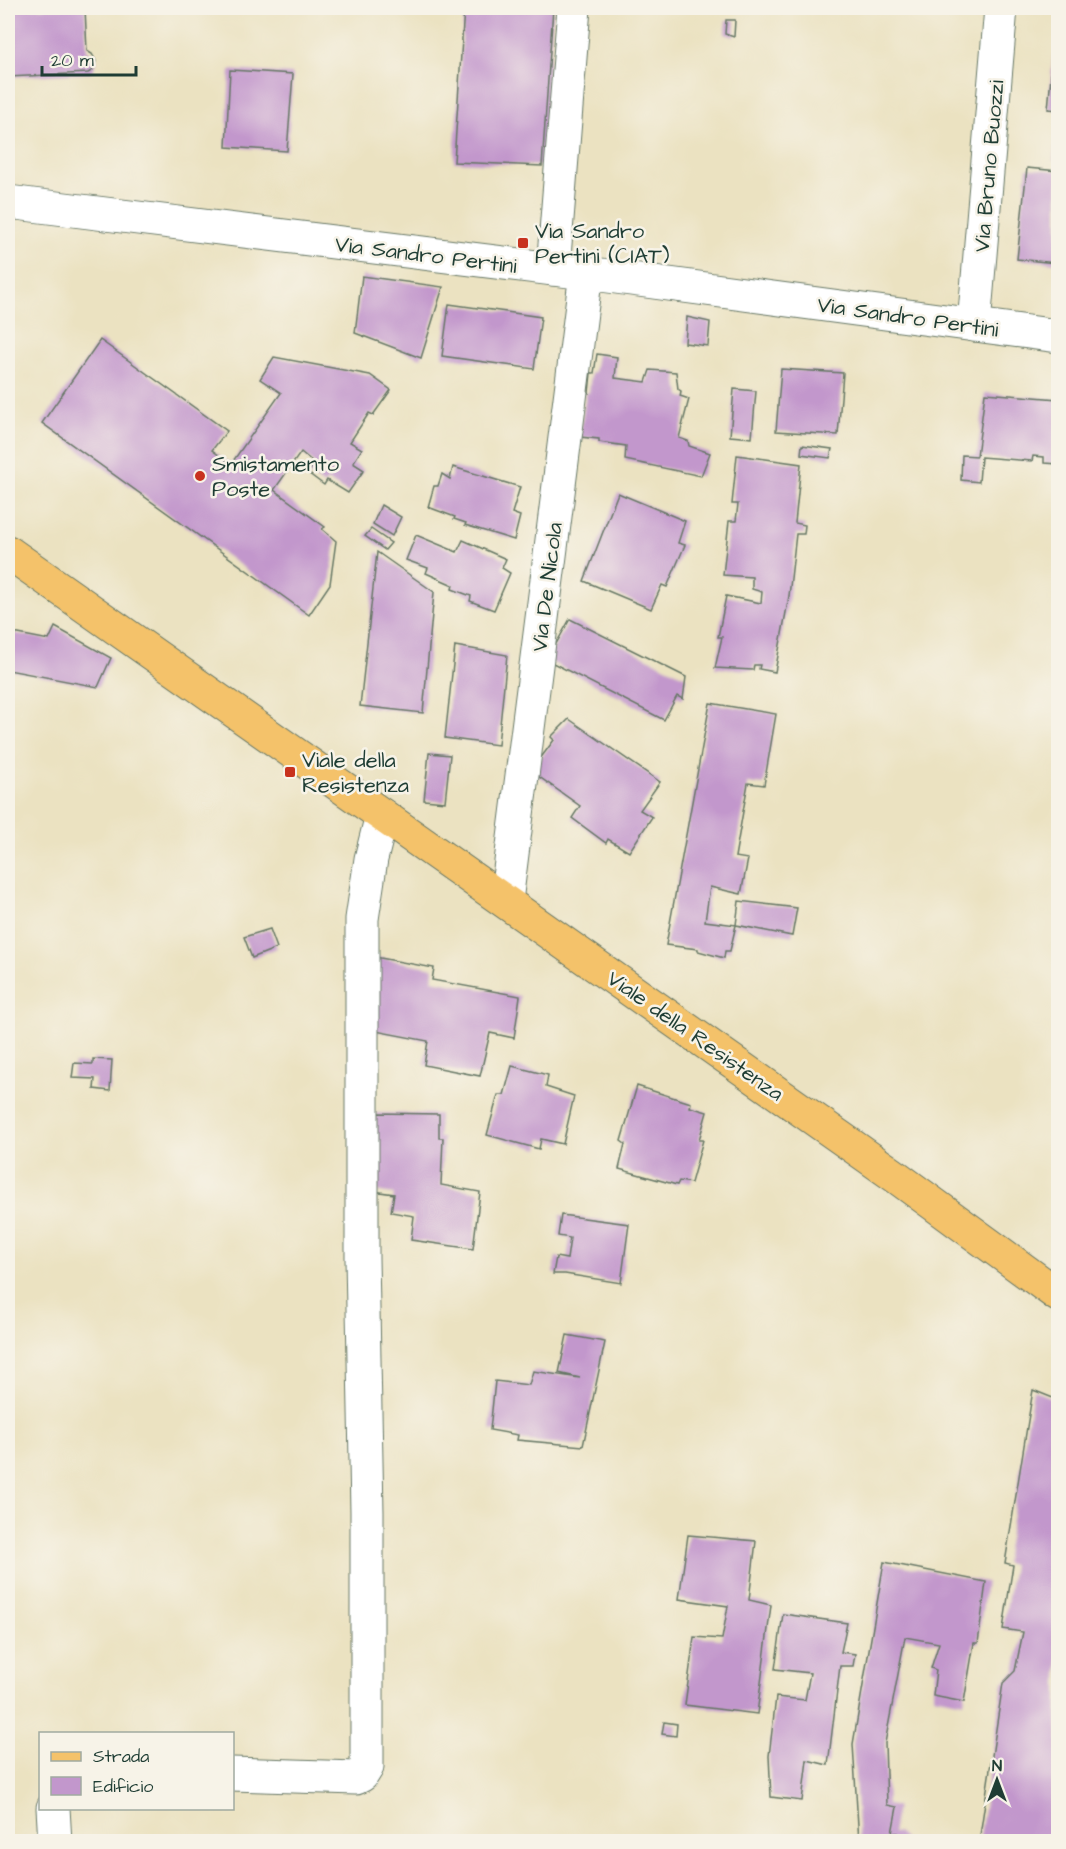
<svg xmlns="http://www.w3.org/2000/svg" width="1066" height="1849" viewBox="0 0 1066 1849" font-family="'Architects Daughter',sans-serif">
  <style>
    .building { fill: #c297cc }
    .lines { fill: none; stroke-linecap: round; stroke-linejoin: round }
    .minor-casing { stroke: #667765; stroke-width: 35 }
    .major-casing { stroke: #667765; stroke-width: 35 }
    .minor { stroke: #fff; stroke-width: 33 }
    .major { stroke: #f4c26a; stroke-width: 33 }
    .poi-dot { fill: #c8321e; stroke: #f7f3e8; stroke-width: 2 }
    .labels { text-anchor: middle; stroke-width: 5; stroke-linejoin: round; paint-order: stroke }
    .street-label { font-size: 22px; fill: #1f3d34; stroke: #f7f3e8 }
    .poi-label { font-size: 22px; fill: #1f3d34; stroke: #f7f3e8; text-anchor: start }
  </style>
  <rect width="100%" height="100%" fill="#f7f3e8"/>
  <filter id="ink" filterUnits="userSpaceOnUse"><feTurbulence type="fractalNoise" baseFrequency=".0167" numOctaves="2"/><feDisplacementMap in="SourceGraphic" scale="12" xChannelSelector="R" yChannelSelector="G"/><feConvolveMatrix kernelMatrix="1 2 1 2 8 2 1 2 1" color-interpolation-filters="sRGB"/></filter>
  <filter id="wash" filterUnits="userSpaceOnUse"><feTurbulence type="fractalNoise" baseFrequency=".008" numOctaves="4" result="noise"/><feDisplacementMap in="SourceGraphic" scale="24" xChannelSelector="R" yChannelSelector="G"/><feGaussianBlur stdDeviation="1.35" result="paint"/><feColorMatrix in="noise" values="0 0 0 0 0 0 0 0 0 0 0 0 0 0 0 0 0 1.4 0 .05"/><feComposite in="paint" operator="in"/></filter>
  <g filter="url(#wash)">
    <rect width="100%" height="100%" fill="#ebe2c1"/>
    <g id="blocks">
      <!-- building -->
      <g class="building">
        <path d="M 8,8 L 85,8 L 87,51 L 92,54 L 96,61 L 93,70 L 88,73 L 8,77 Z"/>
        <path d="M 464,8 L 553,8 L 542,166 L 454,162 Z"/>
        <path d="M 726,20 L 735,20 L 734,37 L 725,34 Z"/>
        <path d="M 1053,55 L 1058,55 L 1058,110 L 1048,109 Z"/>
        <path d="M 230,70 L 293,74 L 287,151 L 226,147 Z"/>
        <path d="M 1056,137 L 1058,137 L 1058,161 L 1053,161 Z"/>
        <path d="M 1027,168 L 1058,171 L 1058,269 L 1055,268 L 1056,263 L 1017,259 Z"/>
        <path d="M 362,276 L 443,287 L 421,358 L 355,333 Z"/>
        <path d="M 449,304 L 541,317 L 534,369 L 442,356 Z"/>
        <path d="M 687,317 L 710,322 L 708,346 L 685,343 Z"/>
        <path d="M 100,340 L 227,431 L 212,450 L 231,464 L 281,393 L 260,379 L 274,357 L 370,375 L 391,390 L 373,415 L 369,413 L 350,442 L 362,449 L 353,463 L 364,470 L 348,493 L 327,480 L 324,485 L 308,473 L 314,463 L 301,452 L 274,490 L 325,527 L 322,529 L 336,541 L 330,584 L 309,615 L 42,423 Z"/>
        <path d="M 597,354 L 617,357 L 615,378 L 646,382 L 650,370 L 676,372 L 678,389 L 681,391 L 680,396 L 689,399 L 679,438 L 688,441 L 689,446 L 710,453 L 701,476 L 625,460 L 626,446 L 599,442 L 599,439 L 580,437 L 586,392 L 589,393 L 591,373 L 594,373 Z"/>
        <path d="M 781,369 L 843,373 L 838,435 L 776,431 Z"/>
        <path d="M 734,389 L 756,391 L 752,438 L 730,436 Z"/>
        <path d="M 985,393 L 1058,399 L 1058,464 L 1044,463 L 1044,457 L 1033,456 L 1032,461 L 981,457 L 979,482 L 961,480 L 962,455 L 977,456 Z"/>
        <path d="M 802,445 L 832,449 L 830,458 L 801,454 Z"/>
        <path d="M 737,455 L 801,464 L 795,523 L 805,525 L 804,534 L 796,534 L 789,596 L 775,672 L 759,669 L 760,665 L 754,665 L 753,670 L 715,668 L 722,637 L 718,637 L 726,596 L 761,603 L 762,592 L 752,589 L 752,577 L 723,575 L 729,521 L 736,521 L 738,504 L 732,504 Z"/>
        <path d="M 453,467 L 520,487 L 512,513 L 520,516 L 514,540 L 465,525 L 466,523 L 454,519 L 455,517 L 428,507 L 434,486 L 438,486 L 442,474 L 450,479 Z"/>
        <path d="M 618,493 L 685,521 L 678,543 L 685,545 L 667,587 L 662,585 L 651,609 L 584,581 Z"/>
        <path d="M 381,505 L 401,517 L 392,536 L 373,524 Z"/>
        <path d="M 371,529 L 391,543 L 385,550 L 365,536 Z"/>
        <path d="M 416,535 L 457,552 L 463,540 L 506,559 L 502,568 L 510,573 L 494,610 L 470,601 L 471,596 L 452,589 L 453,585 L 426,573 L 428,568 L 406,560 Z"/>
        <path d="M 377,552 L 434,592 L 423,713 L 360,706 Z"/>
        <path d="M 570,619 L 686,677 L 683,699 L 677,696 L 664,720 L 547,660 Z"/>
        <path d="M 55,627 L 111,658 L 98,687 L 8,670 L 8,632 L 49,640 Z"/>
        <path d="M 455,646 L 507,655 L 498,745 L 445,738 Z"/>
        <path d="M 710,703 L 776,714 L 764,785 L 748,783 L 735,857 L 748,859 L 741,894 L 710,887 L 705,921 L 736,925 L 739,901 L 797,908 L 792,936 L 736,925 L 730,951 L 725,951 L 724,958 L 698,951 L 698,949 L 666,945 Z"/>
        <path d="M 569,719 L 660,782 L 640,810 L 652,817 L 629,852 L 608,839 L 606,843 L 572,818 L 580,806 L 531,771 L 554,740 L 551,737 Z"/>
        <path d="M 429,753 L 450,755 L 445,802 L 424,800 Z"/>
        <path d="M 270,929 L 277,948 L 252,958 L 244,937 Z"/>
        <path d="M 375,957 L 434,968 L 432,980 L 520,996 L 514,1038 L 490,1033 L 480,1076 L 424,1065 L 428,1041 L 370,1030 Z"/>
        <path d="M 93,1059 L 112,1060 L 110,1091 L 94,1089 L 95,1079 L 72,1078 L 74,1063 L 93,1064 Z"/>
        <path d="M 512,1066 L 548,1075 L 546,1087 L 574,1096 L 563,1144 L 541,1139 L 539,1149 L 487,1135 L 498,1095 L 504,1095 Z"/>
        <path d="M 637,1086 L 691,1103 L 690,1107 L 707,1112 L 699,1140 L 703,1140 L 691,1183 L 679,1181 L 677,1185 L 619,1169 L 625,1144 L 621,1141 Z"/>
        <path d="M 376,1113 L 439,1114 L 439,1138 L 443,1138 L 441,1185 L 480,1192 L 473,1249 L 411,1240 L 414,1216 L 391,1212 L 394,1194 L 373,1191 Z"/>
        <path d="M 561,1215 L 629,1224 L 621,1283 L 565,1274 L 553,1274 L 556,1257 L 567,1259 L 570,1238 L 558,1236 Z"/>
        <path d="M 567,1335 L 605,1342 L 583,1446 L 517,1440 L 518,1435 L 490,1430 L 495,1381 L 529,1385 L 533,1371 L 580,1378 L 559,1373 Z"/>
        <path d="M 1033,1390 L 1058,1400 L 1058,1543 L 1056,1567 L 1058,1567 L 1058,1842 L 979,1842 L 1003,1683 L 1015,1671 L 1023,1632 L 1003,1629 L 1013,1565 L 1005,1563 Z"/>
        <path d="M 688,1535 L 756,1541 L 749,1600 L 771,1605 L 757,1714 L 685,1705 L 694,1637 L 722,1639 L 728,1606 L 679,1599 Z"/>
        <path d="M 884,1562 L 986,1582 L 978,1643 L 974,1643 L 964,1702 L 933,1696 L 936,1670 L 931,1668 L 939,1643 L 905,1637 L 885,1743 L 887,1805 L 897,1807 L 892,1833 L 898,1833 L 907,1842 L 859,1842 L 853,1744 Z"/>
        <path d="M 783,1614 L 847,1623 L 841,1652 L 855,1654 L 853,1666 L 840,1666 L 828,1765 L 807,1760 L 802,1801 L 771,1797 L 769,1756 L 776,1697 L 805,1700 L 810,1673 L 775,1669 Z"/>
        <path d="M 664,1722 L 677,1724 L 676,1736 L 662,1734 Z"/>
      </g>
    </g>
  </g>
  <g filter="url(#ink)">
    <use href="#blocks" fill-opacity="0" stroke="#667765" stroke-width="1.5"/>
    <g class="lines">
      <!-- minor casing -->
      <g class="minor-casing">
        <g id="minor">
          <path d="M 8,202 L 586,273 L 1058,336"/>
          <path d="M 553,269 L 574,8"/>
          <path d="M 974,325 L 1001,8"/>
          <path d="M 506,901 L 586,273"/>
          <path d="M 232,1774 L 356,1778 L 362,1775 L 367,1767 L 367,1512 L 362,1258 L 362,919 L 371,859 L 382,815"/>
          <path d="M 53,1808 L 55,1842"/>
        </g>
      </g>
      <!-- major casing -->
      <g class="major-casing">
        <path id="major" d="M 8,552 L 898,1178 L 1058,1295"/>
      </g>
      <!-- minor -->
      <use href="#minor" class="minor"/>
      <!-- major -->
      <use href="#major" class="major"/>
    </g>
  </g>
  <!-- markers -->
  <g class="poi-dot">
    <rect x="517" y="237" width="12" height="12" rx="3"/>
    <circle cx="200" cy="476" r="6"/>
    <rect x="284" y="766" width="12" height="12" rx="3"/>
  </g>
  <g class="labels">
    <!-- street labels -->
    <g class="street-label">
      <text transform="translate(988 166) rotate(-85)" y="8">Via Bruno Buozzi</text>
      <text transform="translate(426 254) rotate(7)" y="8">Via Sandro Pertini</text>
      <text transform="translate(908 316) rotate(8)" y="8">Via Sandro Pertini</text>
      <text transform="translate(546 587) rotate(-83)" y="8">Via De Nicola</text>
      <text transform="translate(696 1035) rotate(35)" y="8">Viale della Resistenza</text>
    </g>
    <!-- poi labels -->
    <g class="poi-label">
      <text x="535" y="238">Via Sandro<tspan x="535" dy="25">Pertini (CIAT)</tspan></text>
      <text x="212" y="471">Smistamento<tspan x="212" dy="25">Poste</tspan></text>
      <text x="302" y="767">Viale della<tspan x="302" dy="25">Resistenza</tspan></text>
    </g>
  </g>
  <!-- margin -->
  <rect width="1066" height="1849" fill="none" stroke="#f7f3e8" stroke-width="30"/>
  <!-- legend -->
  <rect x="39" y="1732" width="195" height="78" fill="#f7f3e8" stroke="#a1aaa0" stroke-width="1.5"/>
  <rect x="51" y="1752" width="30" height="9" fill="#f4c26a" stroke="#a1aaa0" stroke-width="1.5"/>
  <text x="93" y="1762" font-size="18" fill="#1f3d34">Strada</text>
  <rect x="51" y="1777" width="30" height="18" fill="#c297cc" stroke="#a1aaa0" stroke-width="1.5"/>
  <text x="93" y="1792" font-size="18" fill="#1f3d34">Edificio</text>
  <!-- north arrow -->
  <g transform="translate(997 1780)" stroke="#f7f3e8" stroke-width="4.5" paint-order="stroke">
  <path d="M0-4.5L10 22L0 15L-10 22Z" fill="#1f3d34"/>
  <text y="-9" font-size="16" font-weight="bold" text-anchor="middle" fill="#1f3d34">N</text>
  </g>
  <!-- scale -->
  <path d="M42 66v9h94v-9" fill="none" stroke="#1f3d34" stroke-width="3"/>
  <text x="51" y="66" font-size="18" fill="#1f3d34" stroke="#f7f3e8" stroke-width="4.5" paint-order="stroke">20 m</text>
</svg>
